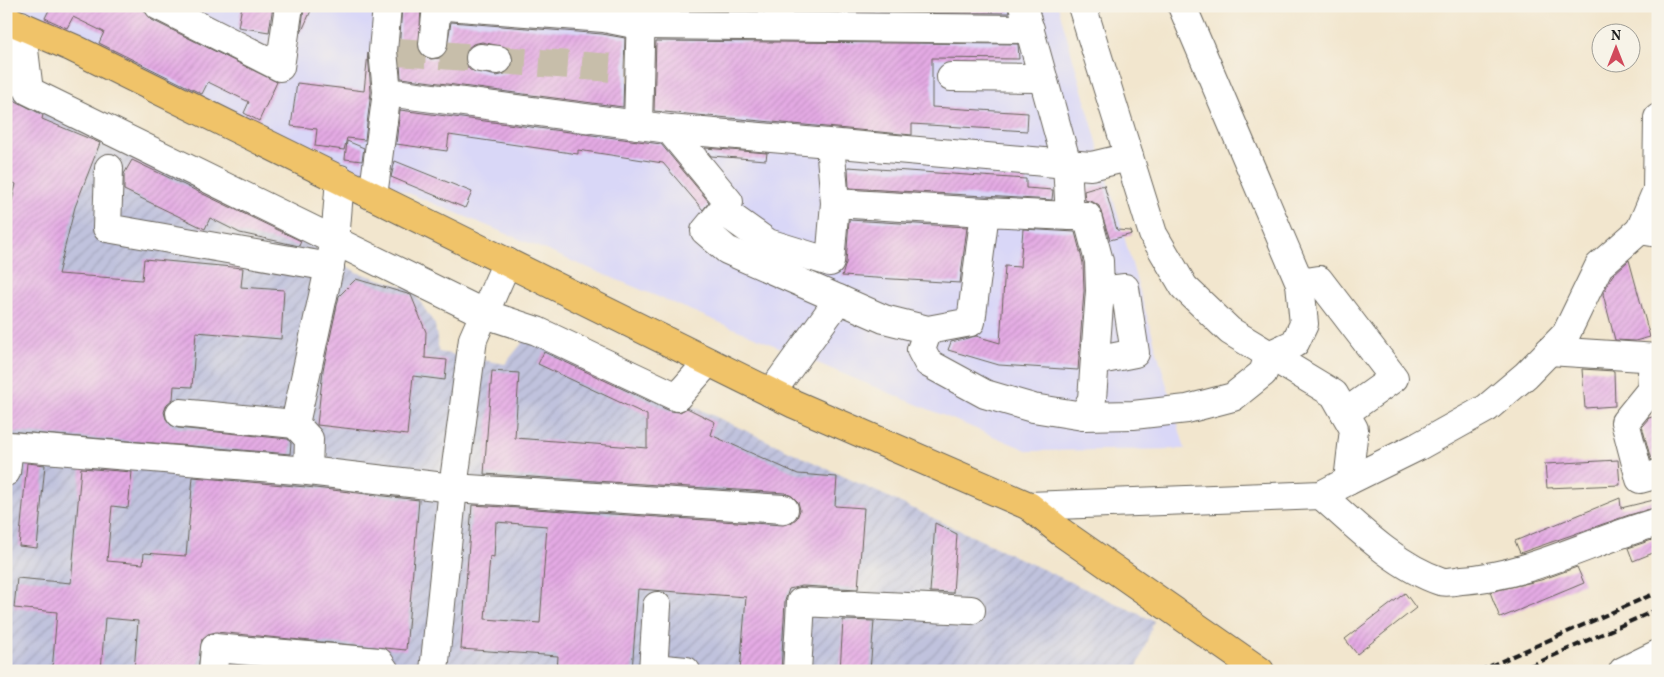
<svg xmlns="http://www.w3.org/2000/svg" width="1664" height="677" viewBox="0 0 1664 677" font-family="Vollkorn,serif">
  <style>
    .built { fill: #d9d7f7 }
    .industrial { fill: url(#industrial-furrows) }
    .building { fill: url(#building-hatch); fill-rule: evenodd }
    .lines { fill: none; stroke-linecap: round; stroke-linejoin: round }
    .minor-tunnel { stroke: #c7beaa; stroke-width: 28; stroke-dasharray: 28 14; stroke-linecap: butt }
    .minor-casing { stroke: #67635a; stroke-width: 30 }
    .major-casing { stroke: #67635a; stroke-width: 30 }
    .minor { stroke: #fff; stroke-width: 28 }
    .major { stroke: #f0c369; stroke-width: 28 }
    .rail { stroke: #1c1c1c; stroke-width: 4; stroke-dasharray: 8 4; stroke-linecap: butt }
  </style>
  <defs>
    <pattern id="industrial-furrows" width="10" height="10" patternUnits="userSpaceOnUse" patternTransform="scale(1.25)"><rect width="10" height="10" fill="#c0c2dd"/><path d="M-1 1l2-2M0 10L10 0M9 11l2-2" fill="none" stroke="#a4a6bd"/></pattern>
    <pattern id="building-hatch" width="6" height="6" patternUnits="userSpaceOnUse" patternTransform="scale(1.25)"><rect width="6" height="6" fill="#e4aae4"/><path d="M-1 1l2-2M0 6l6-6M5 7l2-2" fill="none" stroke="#c392c3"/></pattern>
  </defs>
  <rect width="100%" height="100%" fill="#f7f3e8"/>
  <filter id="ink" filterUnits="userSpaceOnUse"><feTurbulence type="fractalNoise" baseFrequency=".02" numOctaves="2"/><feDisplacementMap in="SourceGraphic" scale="10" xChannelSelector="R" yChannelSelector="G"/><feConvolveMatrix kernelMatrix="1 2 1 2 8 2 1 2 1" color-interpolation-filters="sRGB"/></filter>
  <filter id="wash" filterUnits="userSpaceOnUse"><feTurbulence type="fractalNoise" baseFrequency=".0096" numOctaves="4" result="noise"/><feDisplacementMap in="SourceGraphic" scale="20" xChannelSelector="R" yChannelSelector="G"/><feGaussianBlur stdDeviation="1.12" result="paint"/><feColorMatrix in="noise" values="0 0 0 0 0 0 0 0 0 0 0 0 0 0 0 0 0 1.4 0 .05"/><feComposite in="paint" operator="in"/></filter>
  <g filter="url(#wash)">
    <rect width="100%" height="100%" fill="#f2e6ce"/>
    <!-- built -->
    <path class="built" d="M 6,6 L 1058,6 L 1185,449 L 1029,451 L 264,133 Z"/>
    <!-- industrial -->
    <path class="industrial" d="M 6,88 L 301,235 L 356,272 L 412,289 L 435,325 L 439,352 L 505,364 L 532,331 L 1154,621 L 1136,671 L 6,671 Z"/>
    <g id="blocks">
      <!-- building -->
      <g class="building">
        <path d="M 51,6 L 136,6 L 144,10 L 152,20 L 277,82 L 259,121 L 244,113 L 249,102 L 208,82 L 202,94 L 99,43 L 104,32 L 73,17 L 67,28 L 45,18 Z"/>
        <path d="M 242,6 L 273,6 L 269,32 L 238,27 Z"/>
        <path d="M 304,6 L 313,6 L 301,33 L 304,8 Z"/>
        <path d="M 402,6 L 421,6 L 419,50 L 423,56 L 431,59 L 440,58 L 446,53 L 451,22 L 602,34 L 625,38 L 623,107 L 401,78 L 399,51 ZM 482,42 L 508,48 L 512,53 L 514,61 L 510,70 L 505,74 L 497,76 L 470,70 L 466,65 L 464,57 L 467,49 L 473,44 Z"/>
        <path d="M 656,6 L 1008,6 L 1009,13 L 657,10 Z"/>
        <path d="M 656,41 L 1018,44 L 1019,59 L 932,58 L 932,107 L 1028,113 L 1027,131 L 912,124 L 912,135 L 654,111 Z"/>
        <path d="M 368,53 L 371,92 L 365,140 L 347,138 L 344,150 L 315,146 L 317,129 L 291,126 L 297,83 L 364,91 Z"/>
        <path d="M 12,99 L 43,115 L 42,119 L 100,143 L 75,207 L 58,274 L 142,280 L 144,259 L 243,268 L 241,287 L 284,290 L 281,339 L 196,332 L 192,387 L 174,386 L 173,399 L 167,404 L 164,412 L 166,419 L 171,425 L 178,428 L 288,439 L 291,443 L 290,454 L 6,431 L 6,225 L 16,184 L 6,180 L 6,101 Z"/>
        <path d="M 400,110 L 661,144 L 709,202 L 703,210 L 663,163 L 578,150 L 578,154 L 449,135 L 447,151 L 396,144 Z"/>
        <path d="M 347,141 L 364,148 L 362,161 L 345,159 Z"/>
        <path d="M 705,148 L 767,153 L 766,160 L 711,156 Z"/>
        <path d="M 132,160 L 301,241 L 299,246 L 240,233 L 210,218 L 205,229 L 124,190 L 124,174 Z"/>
        <path d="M 395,161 L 472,192 L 465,208 L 391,177 Z"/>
        <path d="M 848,167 L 1026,179 L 1026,188 L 1053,190 L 1052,200 L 849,188 Z"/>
        <path d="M 1104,185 L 1117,230 L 1131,231 L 1132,234 L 1110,240 L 1099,206 L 1093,202 L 1085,200 L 1084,191 Z"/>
        <path d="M 849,220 L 967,227 L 960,283 L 842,276 L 846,263 Z"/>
        <path d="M 1023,229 L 1075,232 L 1083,263 L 1084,291 L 1078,370 L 999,365 L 948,350 L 951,342 L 976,336 L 1000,343 L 1005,266 L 1020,267 Z"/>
        <path d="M 1629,260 L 1650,337 L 1635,341 L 1615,340 L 1603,294 L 1612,276 Z"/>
        <path d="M 356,279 L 411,295 L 426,332 L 425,358 L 447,360 L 445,380 L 413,376 L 407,435 L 317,425 L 323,370 L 339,296 Z"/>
        <path d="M 544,352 L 670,411 L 680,412 L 687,408 L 715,422 L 711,435 L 798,474 L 837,477 L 835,506 L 864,508 L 858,589 L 802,586 L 789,589 L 785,601 L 781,671 L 740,671 L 746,597 L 638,589 L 632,671 L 557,671 L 558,656 L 461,649 L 472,505 L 783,525 L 791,523 L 797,518 L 800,510 L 798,502 L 792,496 L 785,493 L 484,474 L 492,371 L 519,373 L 515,438 L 647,448 L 647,415 L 538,364 ZM 496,522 L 547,526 L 540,623 L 485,619 L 490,556 L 494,557 Z"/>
        <path d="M 1582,369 L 1614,371 L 1615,406 L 1585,408 Z"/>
        <path d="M 1658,415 L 1658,459 L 1651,460 L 1642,426 L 1649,418 Z"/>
        <path d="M 1618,460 L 1620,485 L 1547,488 L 1545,464 Z"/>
        <path d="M 27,463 L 45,465 L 37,548 L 19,546 Z"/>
        <path d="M 81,468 L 132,472 L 128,508 L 112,506 L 107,561 L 143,564 L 144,553 L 186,556 L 193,477 L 306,487 L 419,500 L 406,650 L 216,632 L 208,634 L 202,639 L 198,671 L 134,671 L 138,621 L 105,618 L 101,671 L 52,671 L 57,612 L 14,608 L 17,578 L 71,583 Z"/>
        <path d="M 1620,498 L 1621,508 L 1658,499 L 1658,507 L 1629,515 L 1520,553 L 1515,541 Z"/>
        <path d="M 935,523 L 957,534 L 953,593 L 930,592 Z"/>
        <path d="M 1658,538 L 1658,551 L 1633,561 L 1628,548 Z"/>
        <path d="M 1577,567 L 1584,583 L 1500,618 L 1490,592 L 1541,580 Z"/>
        <path d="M 1405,593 L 1416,608 L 1357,654 L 1345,639 Z"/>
        <path d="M 843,620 L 874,621 L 870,671 L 840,671 Z"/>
        <path d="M 229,665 L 298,671 L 229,671 Z"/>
      </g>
    </g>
  </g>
  <g filter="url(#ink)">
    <use href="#blocks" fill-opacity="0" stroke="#67635a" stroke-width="1"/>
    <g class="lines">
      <!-- minor-tunnel -->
      <g class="minor-tunnel">
        <path d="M 398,52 L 480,58"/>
        <path d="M 498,60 L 628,69"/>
      </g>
      <!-- minor casing -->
      <g class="minor-casing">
        <g id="minor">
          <path d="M 159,6 L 280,67 L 289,6"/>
          <path d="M 446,6 L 604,18 L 639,25 L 1030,29"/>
          <path d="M 21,25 L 29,91 L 485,314 L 537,331 L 677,397 L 708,362"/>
          <path d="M 433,44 L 437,6"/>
          <path d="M 480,58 L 498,60"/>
          <path d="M 951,77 L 1043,78"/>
          <path d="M 6,85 L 24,51"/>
          <path d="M 387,92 L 669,129 L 1067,164 L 1023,6"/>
          <path d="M 638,125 L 641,8"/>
          <path d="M 669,129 L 729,202 L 705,231 L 727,250 L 884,319 L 928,330 L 971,322 L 985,212 L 1070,216 L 1067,164 L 1091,166 L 1129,157"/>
          <path d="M 830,144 L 835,203"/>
          <path d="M 109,168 L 107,228 L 330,267"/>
          <path d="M 373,196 L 387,92 L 383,51 L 387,6"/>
          <path d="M 723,211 L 768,243 L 830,262 L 835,203 L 985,212"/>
          <path d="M 1070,216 L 1087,216 L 1099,261 L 1100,291"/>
          <path d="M 1640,230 L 1657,190 L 1658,118"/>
          <path d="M 1300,283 L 1319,280 L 1394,378 L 1345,413"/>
          <path d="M 928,330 L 921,350 L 928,363 L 985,394 L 1033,408 L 1083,416 L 1133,415 L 1187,409 L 1233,397 L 1263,373 L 1269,355 L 1295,343 L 1304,324 L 1300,283 L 1182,6"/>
          <path d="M 1549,351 L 1658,358"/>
          <path d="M 1653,358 L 1651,390 L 1625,422 L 1640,479 L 1658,474"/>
          <path d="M 771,393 L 839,299"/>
          <path d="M 180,413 L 295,424 L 335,241 L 340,179"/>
          <path d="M 1083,416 L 1092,399 L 1100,291 L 1125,288 L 1135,353 L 1095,361"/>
          <path d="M 295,424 L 309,439 L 308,471"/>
          <path d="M 6,472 L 9,446 L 308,471 L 453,488 L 784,509"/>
          <path d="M 1348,481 L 1419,446 L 1487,408 L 1526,375 L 1566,334 L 1599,266 L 1640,230 L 1658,233"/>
          <path d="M 1321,495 C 1355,525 1395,566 1440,581 C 1446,583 1456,581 1462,580 C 1530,576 1593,540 1658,522"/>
          <path d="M 1029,506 L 1321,495 L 1348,481 L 1354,429 L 1334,394 L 1230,331 L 1184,287 L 1153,234 L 1082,6"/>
          <path d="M 653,668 L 686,671"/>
          <path d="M 213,671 L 215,648 L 379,662 L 385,671"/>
          <path d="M 434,671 L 453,488 L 473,339 L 507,262"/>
          <path d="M 653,671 L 657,606"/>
          <path d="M 797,671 L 801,602 L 971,610"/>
          <path d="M 1623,671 L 1658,654"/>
        </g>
      </g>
      <!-- major casing -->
      <g class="major-casing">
        <path id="major" d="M 6,19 L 73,48 L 794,404 L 1029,506 L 1061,532 L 1260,671"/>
      </g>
      <!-- minor -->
      <use href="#minor" class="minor"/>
      <!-- major -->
      <use href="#major" class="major"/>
      <!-- rail -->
      <g class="rail">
        <path d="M 1479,671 L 1658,592"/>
        <path d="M 1519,671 L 1658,609"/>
      </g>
    </g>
  </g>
  <!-- margin -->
  <rect width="1664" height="677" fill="none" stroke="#f7f3e8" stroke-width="25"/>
  <!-- north arrow -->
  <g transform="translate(1616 48)"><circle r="24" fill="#f7f3e8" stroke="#9f9d96"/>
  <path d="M0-4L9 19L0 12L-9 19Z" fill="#d1495b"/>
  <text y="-8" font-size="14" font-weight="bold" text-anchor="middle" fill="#1c1c1c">N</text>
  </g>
</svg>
